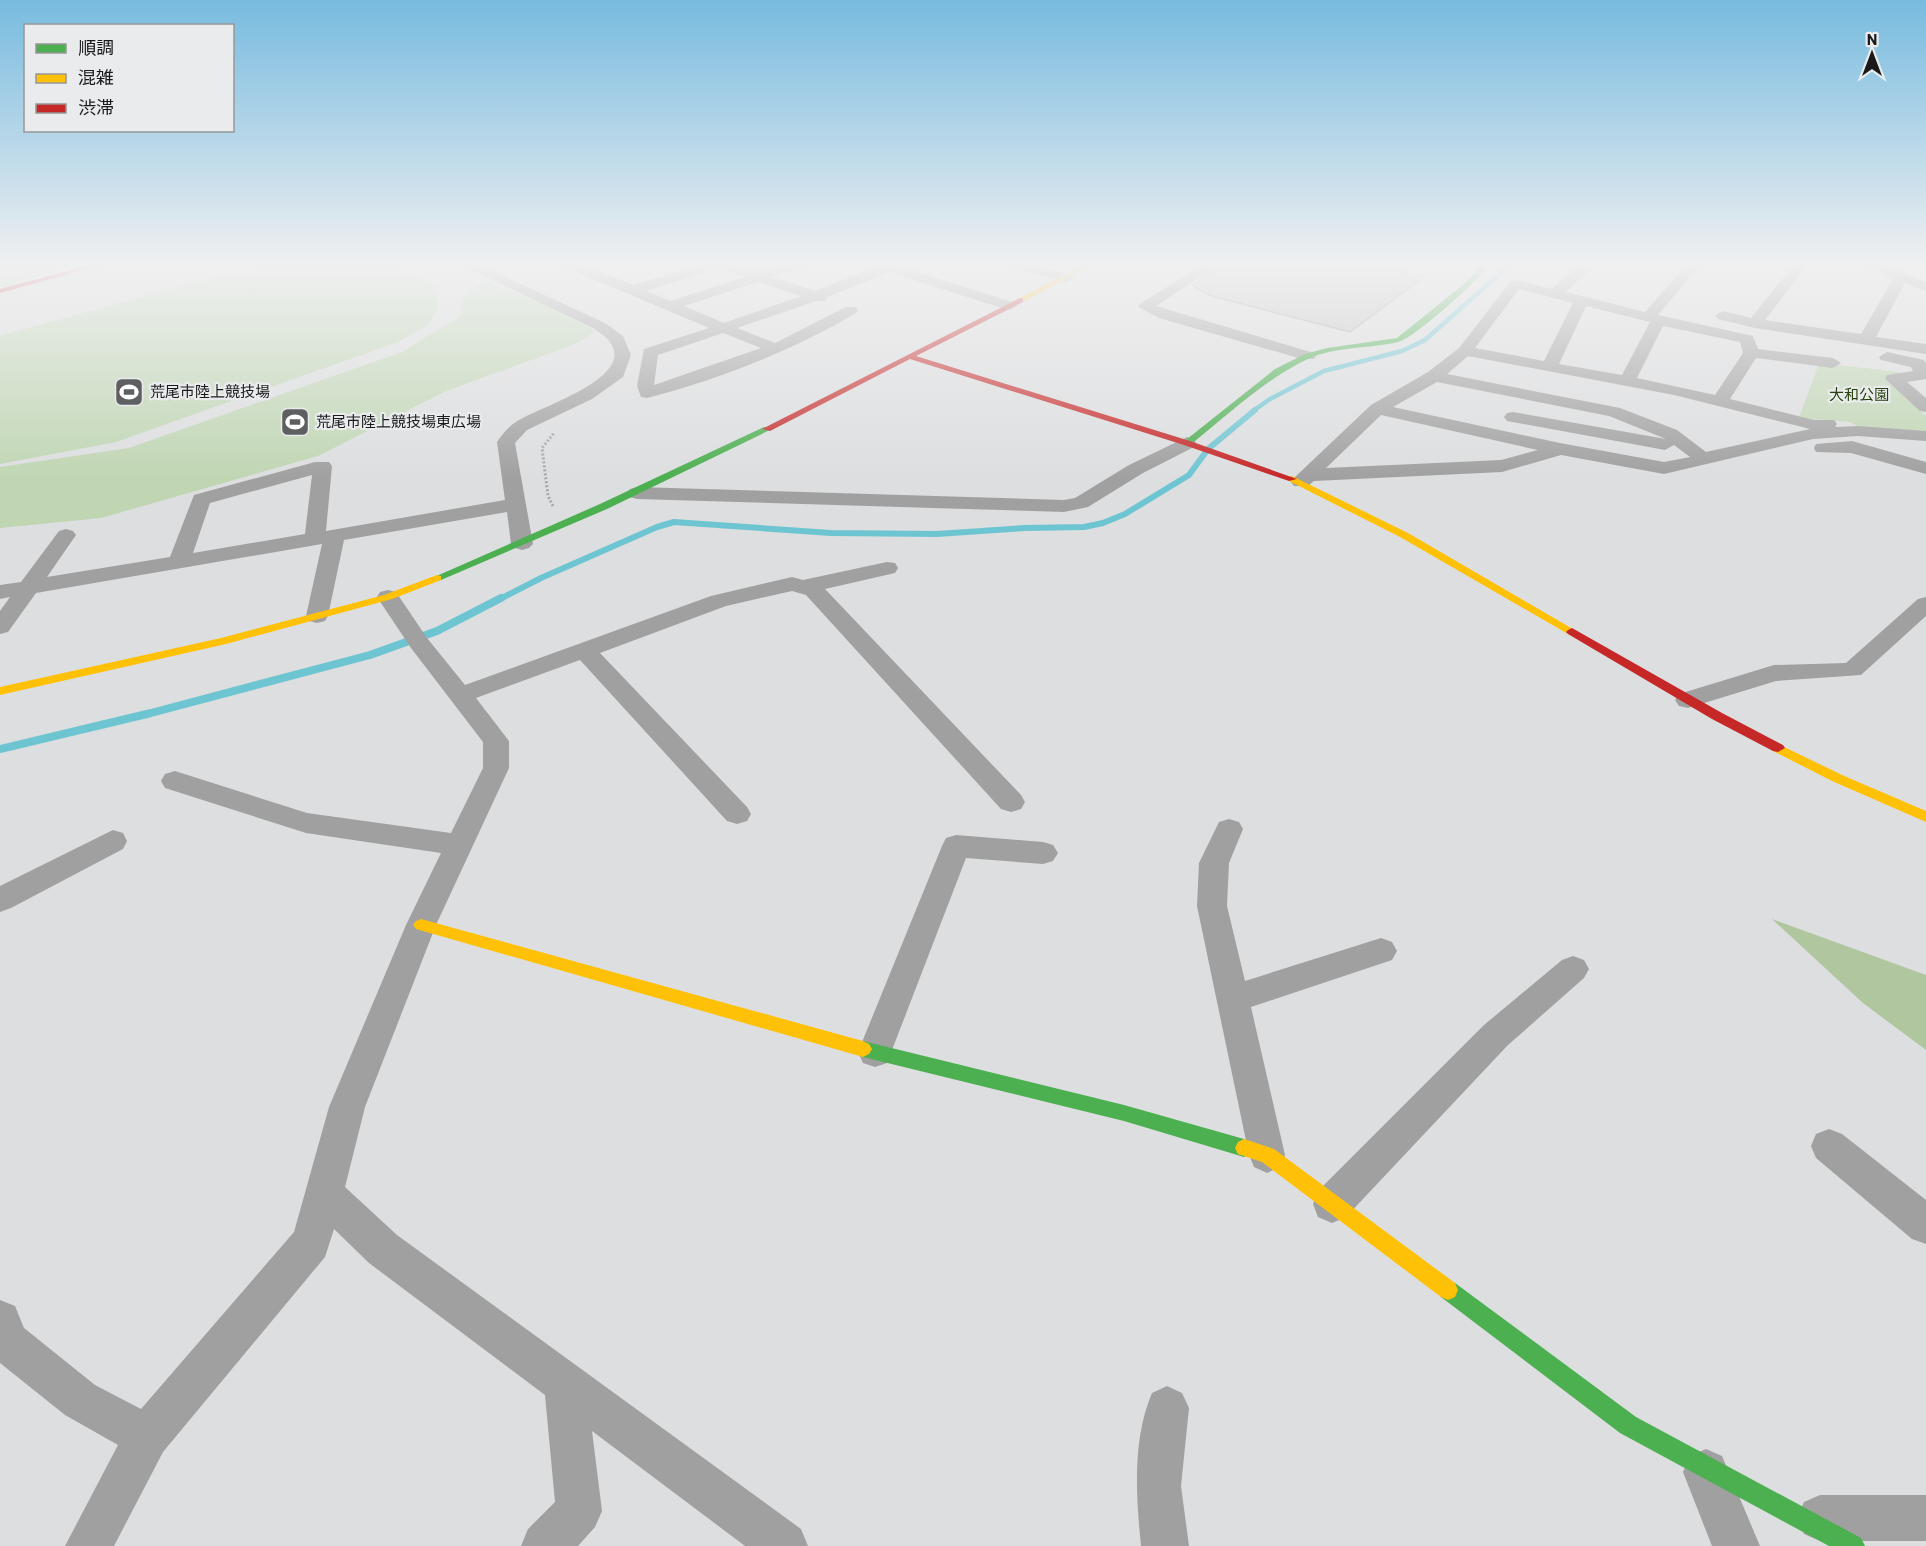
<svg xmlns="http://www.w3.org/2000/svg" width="1926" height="1546" viewBox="0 0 1926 1546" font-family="Barlow,'Noto Sans JP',sans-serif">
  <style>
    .green { fill: #c0d6b3 }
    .forest { fill: #afc69f }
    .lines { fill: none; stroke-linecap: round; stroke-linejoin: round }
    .stream-far2 { stroke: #6ec5d2; stroke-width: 4.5 }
    .stream-far1 { stroke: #6ec5d2; stroke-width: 6 }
    .stream { stroke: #6ec5d2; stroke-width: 8 }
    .building { fill: #c6c7c7; stroke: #a7a7a8; stroke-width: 1.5 }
    .path { stroke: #a6a7a8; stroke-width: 3; stroke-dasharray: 2 2; stroke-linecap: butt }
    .street { fill: #a0a0a0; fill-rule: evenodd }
    .fast { fill: #4caf50; fill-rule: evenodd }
    .slow { fill: #ffc107; fill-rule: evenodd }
    .jam { fill: #c62828; fill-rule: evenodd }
    .labels { text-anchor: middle; stroke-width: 4.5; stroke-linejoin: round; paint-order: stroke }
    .far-poi-label { font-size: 15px; fill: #1a1a1b; stroke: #e9ebed; text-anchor: start }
    .far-park-label { font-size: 15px; fill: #27420f; stroke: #e9ebed }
  </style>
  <rect width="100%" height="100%" fill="#dddedf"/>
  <!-- green -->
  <g class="green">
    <path d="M 0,263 L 84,263 L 0,287 Z"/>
    <path d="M 312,263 L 374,264 L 403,270 L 434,285 L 439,307 L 428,325 L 398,342 L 116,442 L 0,464 L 0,336 L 210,278 L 285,264 Z"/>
    <path d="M 489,283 L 538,302 L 596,331 L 575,344 L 446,391 L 318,456 L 101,518 L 0,528 L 0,467 L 129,448 L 402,352 L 462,315 L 461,299 L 479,284 Z"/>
    <path d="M 1819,363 L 1900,372 L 1884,378 L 1926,416 L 1926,433 L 1863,429 L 1850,422 L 1799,418 Z"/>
  </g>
  <!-- forest -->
  <path class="forest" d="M 1772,919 L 1926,975 L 1926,1050 L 1863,1003 Z"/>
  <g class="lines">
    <!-- stream-far2 -->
    <path class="stream-far2" d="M 1253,411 L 1270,399 L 1324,371 L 1402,351 L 1425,340 L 1512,263"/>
    <!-- stream-far1 -->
    <path class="stream-far1" d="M 498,600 L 541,578 L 657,527 L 674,522 L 831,533 L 937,534 L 1025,528 L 1084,527 L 1103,523 L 1125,514 L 1189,475 L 1208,449 L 1255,410"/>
    <!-- stream -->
    <path class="stream" d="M 0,749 L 151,713 L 370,655 L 437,631 L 501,598"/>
  </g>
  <!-- building -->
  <path class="building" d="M 1225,263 L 1414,263 L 1401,272 L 1424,277 L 1350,332 L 1208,295 L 1193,285 Z"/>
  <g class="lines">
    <!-- path -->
    <path class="path" d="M 553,506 L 548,496 L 542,448 L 554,433"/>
    <!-- street -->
    <g class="street">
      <path d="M 457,263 L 475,263 L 605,323 L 623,336 L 631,355 L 623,377 L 592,399 L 527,430 L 515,443 L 533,544 L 529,548 L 522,550 L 515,548 L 511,544 L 507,512 L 344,540 L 328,616 L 325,621 L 317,623 L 309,621 L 306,616 L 322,544 L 36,593 L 8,632 L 0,634 L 0,611 L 10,597 L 0,599 L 0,585 L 21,582 L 59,531 L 66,529 L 73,531 L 76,535 L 47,577 L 170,557 L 194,495 L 315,462 L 329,462 L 332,466 L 326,531 L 505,500 L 497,442 C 502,435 509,426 516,422 C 536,408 639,378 609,341 C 606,336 599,333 595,329 ZM 312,475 L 305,534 L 193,553 L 210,503 Z"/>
      <path d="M 560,263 L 578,263 L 633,285 L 705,263 L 730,263 L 758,272 L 787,263 L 807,263 L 805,266 L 772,277 L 815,291 L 876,267 L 869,263 L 889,263 L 1015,303 L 1017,306 L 1010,310 L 1005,309 L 889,272 L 827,297 L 826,301 L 816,301 L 737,328 L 775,343 L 846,307 L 856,307 L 858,310 L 856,313 C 796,349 715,381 647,398 L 641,397 L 637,386 L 644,349 L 709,328 L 562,266 ZM 717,268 L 744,277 L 671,301 L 646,291 ZM 758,282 L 801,296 L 724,323 L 684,306 ZM 723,333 L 761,348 L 654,385 L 658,355 Z"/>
      <path d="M 1002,263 L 1024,263 L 1072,275 L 1074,278 L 1067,282 L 1004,266 Z"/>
      <path d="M 1205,263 L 1221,263 L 1156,306 L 1314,353 L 1316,356 L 1314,359 L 1302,359 L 1159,318 L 1138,307 L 1140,304 Z"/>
      <path d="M 1582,263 L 1597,263 L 1566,292 L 1645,312 L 1688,263 L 1702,263 L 1658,315 L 1753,336 L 1758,349 L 1833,358 L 1841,363 L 1833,368 L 1756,358 L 1730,399 L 1814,420 L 1834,420 L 1837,424 L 1835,427 L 1858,426 L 1926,431 L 1926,441 L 1858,436 L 1813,439 L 1664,474 L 1561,455 L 1502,472 L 1314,481 L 1308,486 L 1294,486 L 1291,482 L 1294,478 L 1371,405 L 1428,372 L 1459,348 L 1511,281 L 1516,280 L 1552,289 ZM 1519,289 L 1573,303 L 1544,361 L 1475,348 ZM 1586,306 L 1650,322 L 1622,375 L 1559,364 ZM 1663,326 L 1740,342 L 1743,353 L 1715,395 L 1637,378 ZM 1468,356 L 1674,395 L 1810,429 L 1706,452 L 1677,430 L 1620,408 L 1447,374 ZM 1437,382 L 1609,416 L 1666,439 L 1513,412 L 1507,413 L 1504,417 L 1507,421 L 1665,450 L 1674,445 L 1690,457 L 1664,462 L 1560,443 L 1393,407 ZM 1381,415 L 1538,450 L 1501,460 L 1326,468 Z"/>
      <path d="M 1795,263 L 1809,263 L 1765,320 L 1861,334 L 1893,279 L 1860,263 L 1879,263 L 1926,282 L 1926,291 L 1905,283 L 1876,337 L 1926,344 L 1926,354 L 1755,328 L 1718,319 L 1715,316 L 1723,311 L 1751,318 Z"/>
      <path d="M 1887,352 L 1924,360 L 1926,363 L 1926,379 L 1907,382 L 1926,398 L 1926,412 L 1920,411 L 1885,379 L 1887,375 L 1913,371 L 1911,367 L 1881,360 L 1879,357 Z"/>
      <path d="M 1187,437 L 1194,439 L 1196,443 L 1194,447 L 1143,473 L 1088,507 L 1064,512 L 637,499 L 630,497 L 627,493 L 630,489 L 637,487 L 1064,500 L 1075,498 L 1129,465 Z"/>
      <path d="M 1852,441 L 1926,462 L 1926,474 L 1851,453 L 1816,452 L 1814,448 L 1816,444 Z"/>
      <path d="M 887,562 L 895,563 L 898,568 L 895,573 L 825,589 L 1021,795 L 1025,802 L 1021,809 L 1011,812 L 1001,809 L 806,595 L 792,591 L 726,606 L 600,653 L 747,807 L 751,814 L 747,821 L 737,824 L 727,821 L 580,660 L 476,698 L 509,741 L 509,768 L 436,925 L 365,1107 L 345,1187 L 397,1235 L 801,1529 L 808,1546 L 745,1546 L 592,1431 L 602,1511 L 595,1527 L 578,1546 L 521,1546 L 528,1529 L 555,1502 L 545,1395 L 369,1263 L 334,1229 L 325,1257 L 163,1452 L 114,1546 L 65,1546 L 118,1445 L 65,1415 L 0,1363 L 0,1300 L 15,1306 L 24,1328 L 95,1385 L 141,1409 L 294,1232 L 329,1107 L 406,925 L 441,853 L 306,833 L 165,788 L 161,781 L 165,774 L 175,771 L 307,813 L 451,833 L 483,768 L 483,742 L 411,648 L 377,597 L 380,592 L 388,590 L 396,592 L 427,638 L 465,685 L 711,596 L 792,577 L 803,580 Z"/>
      <path d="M 1926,597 L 1926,616 L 1861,675 L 1776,681 L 1688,708 L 1679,706 L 1675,700 L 1679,694 L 1774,665 L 1846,663 L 1918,599 Z"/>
      <path d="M 1229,819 L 1239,822 L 1243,829 L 1229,863 L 1227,906 L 1245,981 L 1381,938 L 1392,942 L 1397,951 L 1392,960 L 1251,1007 L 1285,1155 L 1280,1167 L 1267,1173 L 1254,1167 L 1249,1155 L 1197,906 L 1199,863 L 1219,822 Z"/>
      <path d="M 113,830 L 123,833 L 127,841 L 123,849 L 11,908 L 0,912 L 0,886 Z"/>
      <path d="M 956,835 L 1043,842 L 1053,845 L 1058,853 L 1053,861 L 1043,864 L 966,858 L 887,1063 L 875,1067 L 863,1063 L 858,1052 L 942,846 L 946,838 Z"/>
      <path d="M 1573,956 L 1584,960 L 1589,969 L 1584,978 L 1508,1045 L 1346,1217 L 1332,1223 L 1318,1217 L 1313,1204 L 1318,1191 L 1484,1025 L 1562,960 Z"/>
      <path d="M 1829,1129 L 1842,1134 L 1926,1200 L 1926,1244 L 1912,1239 L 1816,1158 L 1811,1146 L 1816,1134 Z"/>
      <path d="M 1167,1386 L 1182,1393 L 1189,1408 L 1181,1486 L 1189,1546 L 1141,1546 C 1136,1496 1132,1440 1152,1393 Z"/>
      <path d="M 1706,1449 L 1722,1456 L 1760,1546 L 1712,1546 L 1683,1472 L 1690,1456 Z"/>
      <path d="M 1820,1495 L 1926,1495 L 1926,1541 L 1820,1541 L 1804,1534 L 1797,1518 L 1804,1502 Z"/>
    </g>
    <!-- fast -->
    <g class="fast">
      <path d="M 1485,263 L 1492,263 C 1480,278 1414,339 1398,342 C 1369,349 1336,346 1308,359 C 1265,379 1228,415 1190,445 L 1182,443 L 1275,369 L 1305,354 L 1327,348 L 1397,338 L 1464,284 Z"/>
      <path d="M 764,427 L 772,429 L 607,509 L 441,580 L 437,581 L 432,578 L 600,504 Z"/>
      <path d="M 863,1041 L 1124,1105 L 1244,1139 L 1250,1142 L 1253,1148 L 1250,1154 L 1244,1157 L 1124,1121 L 863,1057 L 857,1054 L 854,1049 L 857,1044 Z"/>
      <path d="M 1448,1280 L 1455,1283 L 1636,1417 L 1861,1538 L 1865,1546 L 1829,1546 L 1620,1433 L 1441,1297 L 1438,1290 L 1441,1283 Z"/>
    </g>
    <!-- slow -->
    <g class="slow">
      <path d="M 1087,263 L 1095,263 L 1023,302 L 1016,300 Z"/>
      <path d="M 1292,476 L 1408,533 L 1578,632 L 1572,636 L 1568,634 L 1400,537 L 1289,481 L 1289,477 Z"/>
      <path d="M 437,575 L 441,576 L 441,580 L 392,599 L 226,644 L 0,695 L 0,687 L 221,638 L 384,595 Z"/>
      <path d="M 1778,744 L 1842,775 L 1926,811 L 1926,822 L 1832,781 L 1773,751 L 1771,748 Z"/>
      <path d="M 421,919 L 863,1041 L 869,1044 L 872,1049 L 869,1054 L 863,1057 L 416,929 L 413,925 L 416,921 Z"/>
      <path d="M 1244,1139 L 1274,1149 L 1455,1283 L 1458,1290 L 1455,1297 L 1448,1300 L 1441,1297 L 1262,1162 L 1238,1154 L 1235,1148 L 1238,1142 Z"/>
    </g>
    <!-- jam -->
    <g class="jam">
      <path d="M 98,263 L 108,263 L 0,293 L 0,289 Z"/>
      <path d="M 1020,298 L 1023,298 L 1023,302 L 916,356 L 1190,441 L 1297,479 L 1289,481 L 1184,445 L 910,359 L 770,431 L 762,429 Z"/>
      <path d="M 1572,628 L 1722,713 L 1783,745 L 1785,748 L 1778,752 L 1773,751 L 1712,719 L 1568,634 L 1566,632 L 1568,630 Z"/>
    </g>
  </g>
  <!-- sky -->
  <linearGradient id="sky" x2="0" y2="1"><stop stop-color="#77bbdf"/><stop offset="0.55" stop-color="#f0f0f1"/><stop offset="1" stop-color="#f0f0f1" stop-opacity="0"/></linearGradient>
  <rect width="1926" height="479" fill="url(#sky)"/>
  <!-- icons -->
  <defs>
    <g id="stadium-square" transform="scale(1.5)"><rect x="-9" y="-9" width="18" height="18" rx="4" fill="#5e5f60" stroke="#e9ebed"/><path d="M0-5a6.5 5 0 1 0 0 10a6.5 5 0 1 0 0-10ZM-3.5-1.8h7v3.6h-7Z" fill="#fff"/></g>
  </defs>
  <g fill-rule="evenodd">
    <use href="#stadium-square" x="129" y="392"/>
    <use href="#stadium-square" x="295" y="422"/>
  </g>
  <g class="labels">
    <!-- far-poi labels -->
    <g class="far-poi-label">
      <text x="150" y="397">荒尾市陸上競技場</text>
      <text x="316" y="427">荒尾市陸上競技場東広場</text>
    </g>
    <!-- far-park labels -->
    <g class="far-park-label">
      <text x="1859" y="400">大和公園</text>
    </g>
  </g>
  <!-- legend -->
  <rect x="24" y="24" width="210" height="108" fill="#e9ebed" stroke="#969799" stroke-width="1.5"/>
  <rect x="36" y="44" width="30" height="9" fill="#4caf50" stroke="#969799" stroke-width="1.5"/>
  <text x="78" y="54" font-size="18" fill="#1a1a1b">順調</text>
  <rect x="36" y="74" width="30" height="9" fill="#ffc107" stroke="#969799" stroke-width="1.5"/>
  <text x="78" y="84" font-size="18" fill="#1a1a1b">混雑</text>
  <rect x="36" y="104" width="30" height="9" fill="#c62828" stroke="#969799" stroke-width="1.5"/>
  <text x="78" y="114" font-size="18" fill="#1a1a1b">渋滞</text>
  <!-- north arrow -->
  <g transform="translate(1872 54)" stroke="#e9ebed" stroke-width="4.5" paint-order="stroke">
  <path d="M0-4.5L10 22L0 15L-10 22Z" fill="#1a1a1b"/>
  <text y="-9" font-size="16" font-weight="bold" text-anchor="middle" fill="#1a1a1b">N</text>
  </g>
</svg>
